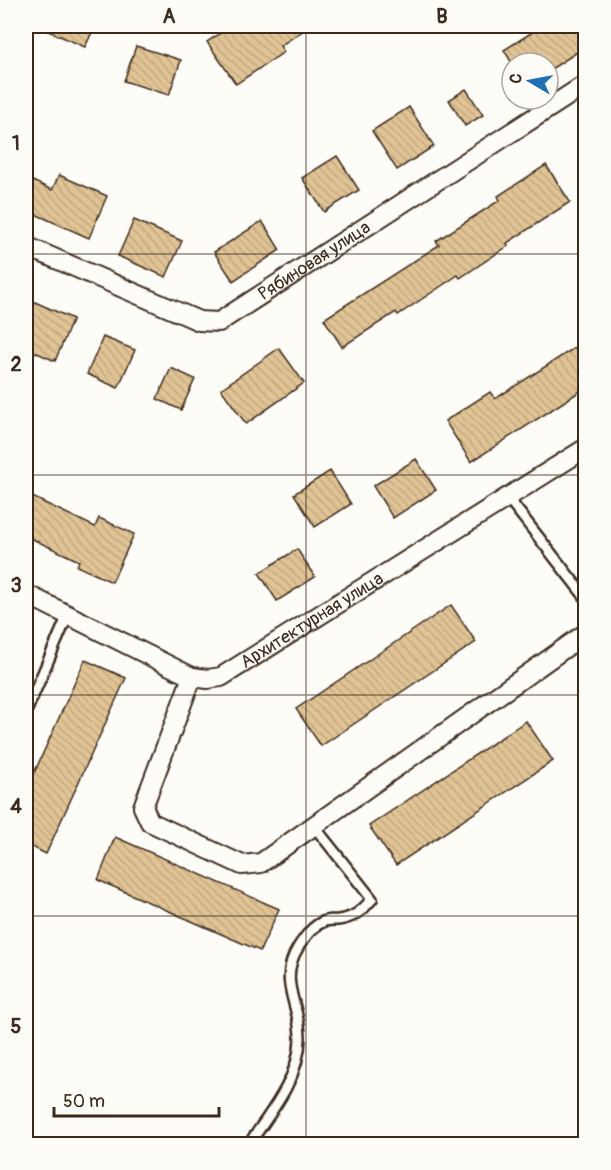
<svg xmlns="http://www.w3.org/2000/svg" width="611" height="1170" viewBox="0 0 611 1170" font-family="Pangolin,sans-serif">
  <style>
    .building { fill: url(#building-back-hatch); stroke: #3b2a1e; stroke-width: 1.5 }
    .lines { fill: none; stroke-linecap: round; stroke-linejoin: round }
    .lane-casing { stroke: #3b2a1e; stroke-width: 14 }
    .street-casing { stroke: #3b2a1e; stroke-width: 22 }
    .lane { stroke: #fdfcf7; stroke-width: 9 }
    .street { stroke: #fdfcf7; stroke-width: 18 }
    .grid { fill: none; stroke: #3b2a1e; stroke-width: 1.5; stroke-opacity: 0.55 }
    .labels { text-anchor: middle; stroke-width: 6; stroke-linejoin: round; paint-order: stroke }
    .street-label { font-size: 18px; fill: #3b2a1e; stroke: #fdfcf7 }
    .neatline { fill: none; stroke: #3b2a1e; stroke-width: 2 }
    .grid-label { font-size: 20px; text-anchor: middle; font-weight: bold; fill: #3b2a1e }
  </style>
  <defs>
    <pattern id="building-back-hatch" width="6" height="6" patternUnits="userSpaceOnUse" patternTransform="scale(1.5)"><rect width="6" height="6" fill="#e1c495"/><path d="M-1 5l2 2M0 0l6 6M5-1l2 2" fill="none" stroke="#c2a980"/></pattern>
  </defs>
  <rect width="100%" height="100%" fill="#fdfcf7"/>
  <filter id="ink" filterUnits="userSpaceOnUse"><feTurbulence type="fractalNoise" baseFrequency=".0167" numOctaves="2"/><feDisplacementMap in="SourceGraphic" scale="12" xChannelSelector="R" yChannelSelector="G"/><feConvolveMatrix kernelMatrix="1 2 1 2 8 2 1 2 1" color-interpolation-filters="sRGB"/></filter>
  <g filter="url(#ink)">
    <!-- building -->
    <g class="building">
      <path d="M 37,26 L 95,26 L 85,47 Z"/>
      <path d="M 231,26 L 310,26 L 280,46 L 284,52 L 236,84 L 207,42 Z"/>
      <path d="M 542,26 L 574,26 L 585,43 L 585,47 L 548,71 L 548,63 L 512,63 L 504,50 Z"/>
      <path d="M 136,46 L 181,60 L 169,95 L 124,81 Z"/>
      <path d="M 466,89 L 483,115 L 465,126 L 449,100 Z"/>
      <path d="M 409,107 L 434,146 L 397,170 L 372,131 Z"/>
      <path d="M 337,156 L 359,190 L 324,212 L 302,178 Z"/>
      <path d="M 546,165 L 570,202 L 507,243 L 508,246 L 460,278 L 458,275 L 398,315 L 396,312 L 342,347 L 324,319 L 439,245 L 436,241 L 500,200 L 498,196 Z"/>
      <path d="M 59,175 L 107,196 L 89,238 L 26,210 L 26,178 L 52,190 Z"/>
      <path d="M 134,220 L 182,241 L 166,277 L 118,256 Z"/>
      <path d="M 262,221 L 280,250 L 233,281 L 214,252 Z"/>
      <path d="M 26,298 L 73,319 L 55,361 L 26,348 Z"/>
      <path d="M 103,337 L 135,350 L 118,388 L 87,374 Z"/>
      <path d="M 585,341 L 585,388 L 471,462 L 445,421 L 490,392 L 495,399 Z"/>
      <path d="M 279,348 L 304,383 L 246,424 L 221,389 Z"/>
      <path d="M 171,368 L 195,379 L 181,410 L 157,399 Z"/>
      <path d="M 416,459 L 436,490 L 393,518 L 373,486 Z"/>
      <path d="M 330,471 L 351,504 L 315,527 L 294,494 Z"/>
      <path d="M 26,494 L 95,527 L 99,518 L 134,534 L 112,582 L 77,566 L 79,561 L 26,536 Z"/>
      <path d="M 297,549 L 315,577 L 277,601 L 259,573 Z"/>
      <path d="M 451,605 L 476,642 L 321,746 L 296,709 Z"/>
      <path d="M 85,660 L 126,678 L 46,854 L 26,844 L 26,791 Z"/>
      <path d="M 526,721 L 553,761 L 396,865 L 369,826 Z"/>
      <path d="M 115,837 L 279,909 L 260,951 L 98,880 Z"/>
    </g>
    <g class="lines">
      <!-- lane casing -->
      <g class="lane-casing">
        <g id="lane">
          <path d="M 508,498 L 586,598"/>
          <path d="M 26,712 L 68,615"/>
          <path d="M 249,1144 C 270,1113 299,1079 300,1039 C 301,1004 276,982 299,946 C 305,937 313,925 325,921 C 329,920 334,920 338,920 C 354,918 362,911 372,899 L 314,826"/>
        </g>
      </g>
      <!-- street casing -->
      <g class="street-casing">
        <g id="street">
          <path id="s1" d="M 26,246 L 199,321 L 219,322 L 586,84"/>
          <path id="s2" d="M 26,594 L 192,677 L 208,679 L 221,677 L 586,448"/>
          <path d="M 192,677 L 143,807 L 150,822 L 242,865 L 261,863 L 586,633"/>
        </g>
      </g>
      <!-- lane -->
      <use href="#lane" class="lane"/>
      <!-- street -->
      <use href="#street" class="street"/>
    </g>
  </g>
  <!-- grid -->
  <path class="grid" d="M 306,26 L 306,1144M 26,254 L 586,254M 26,475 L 586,475M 26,695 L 586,695M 26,916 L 586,916"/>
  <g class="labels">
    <!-- street labels -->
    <g class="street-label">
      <text dy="6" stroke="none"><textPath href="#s1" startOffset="322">Рябиновая улица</textPath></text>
      <text dy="6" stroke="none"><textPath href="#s2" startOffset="322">Архитектурная улица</textPath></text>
    </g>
  </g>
  <!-- margin -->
  <rect width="611" height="1170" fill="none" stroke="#fdfcf7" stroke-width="66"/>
  <!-- north arrow -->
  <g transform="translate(530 81) rotate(280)"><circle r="28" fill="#fdfcf7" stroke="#afa8a0" stroke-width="1.5"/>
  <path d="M0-4.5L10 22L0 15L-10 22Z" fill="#1f6fb2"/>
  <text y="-9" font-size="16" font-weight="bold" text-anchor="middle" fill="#3b2a1e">С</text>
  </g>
  <!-- scale -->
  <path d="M54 1107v9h165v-9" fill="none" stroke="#3b2a1e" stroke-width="3"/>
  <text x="63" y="1107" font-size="18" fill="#3b2a1e" stroke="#fdfcf7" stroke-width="4.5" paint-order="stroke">50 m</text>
  <rect x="33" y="33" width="545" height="1104" class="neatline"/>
  <g class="grid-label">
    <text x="169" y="23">A</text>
    <text x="442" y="23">B</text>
    <text x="16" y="150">1</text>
    <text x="16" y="371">2</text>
    <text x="16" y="592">3</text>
    <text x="16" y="813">4</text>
    <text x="16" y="1033">5</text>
  </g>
</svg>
